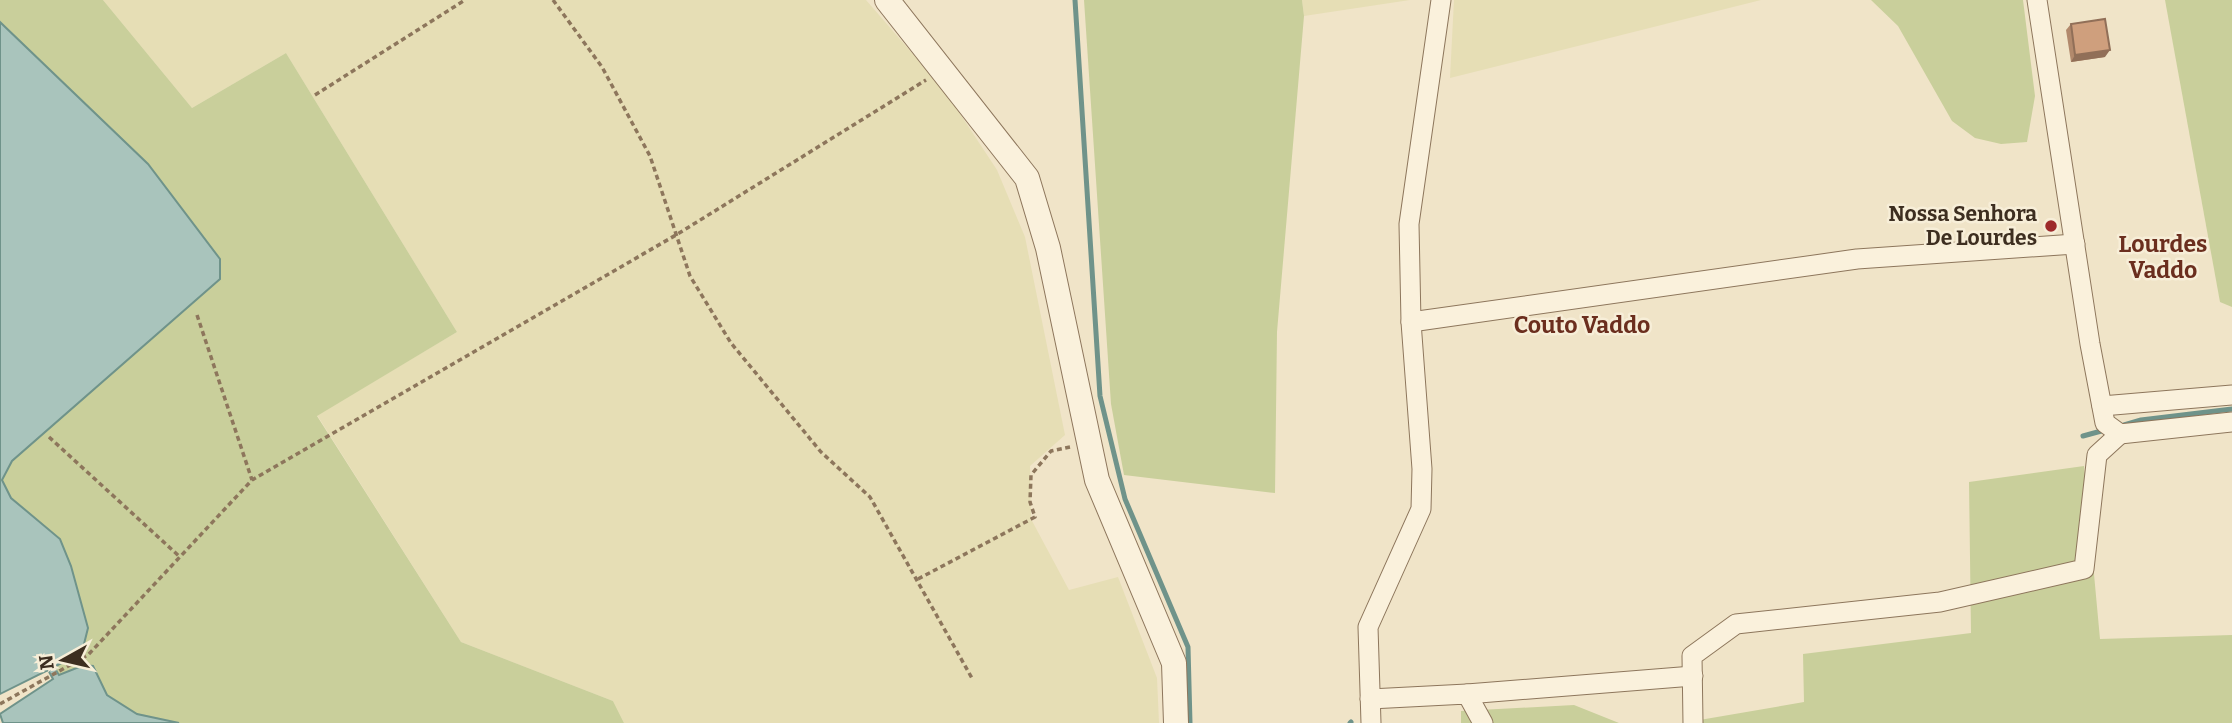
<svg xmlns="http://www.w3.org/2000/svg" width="2232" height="723" viewBox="0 0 2232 723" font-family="Bitter,serif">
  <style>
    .farmland { fill: #e6deb5 }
    .green { fill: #c9cf9b }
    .water { fill: #a9c4bc; stroke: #6f938a; stroke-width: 2 }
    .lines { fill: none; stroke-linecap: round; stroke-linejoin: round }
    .stream { stroke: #6f938a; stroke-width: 5 }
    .minor-casing { stroke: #8d765c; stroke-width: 21 }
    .tertiary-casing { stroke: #8d765c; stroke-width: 26 }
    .path { stroke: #8d765c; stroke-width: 3.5; stroke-dasharray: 5 3.5; stroke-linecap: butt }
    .minor { stroke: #faf1dc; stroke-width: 19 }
    .tertiary { stroke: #faf1dc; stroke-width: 24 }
    .wall { fill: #b2896c }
    .shaded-wall { fill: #916f58 }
    .building { fill: #cf9f7d; stroke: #916f58; stroke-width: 2 }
    .poi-dot { fill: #9e2a2b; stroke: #f7eed8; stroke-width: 2.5 }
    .labels { text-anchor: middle; stroke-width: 5; stroke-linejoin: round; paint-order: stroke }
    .poi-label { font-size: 21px; font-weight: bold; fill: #3d2e20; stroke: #f7eed8; text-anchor: end }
    .neighbourhood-label { font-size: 23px; font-weight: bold; fill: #6b2e1e; stroke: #f7eed8 }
  </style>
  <rect width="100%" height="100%" fill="#f0e4c8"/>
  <!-- farmland -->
  <g class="farmland">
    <path d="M 103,0 L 866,0 L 945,91 L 997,170 L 1025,237 L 1065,435 L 1030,466 L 1031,519 L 1069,590 L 1118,577 L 1157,678 L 1159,723 L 624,723 L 613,701 L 461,642 L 317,415 L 457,332 L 286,53 L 192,108 Z"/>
    <path d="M 1302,0 L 1410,0 L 1304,16 Z"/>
    <path d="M 1454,0 L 1761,0 L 1450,78 Z"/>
  </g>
  <!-- green -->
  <g class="green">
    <path d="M 0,0 L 103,0 L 192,108 L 286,53 L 457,332 L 317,416 L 461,642 L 613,701 L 624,723 L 179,723 L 137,714 L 107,695 L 93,666 L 84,665 L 60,675 L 54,667 L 60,539 L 11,498 L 2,480 L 12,461 L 219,279 L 148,164 L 0,22 Z"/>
    <path d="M 1084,0 L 1302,0 L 1304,16 L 1277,332 L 1275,493 L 1124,475 L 1111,404 Z"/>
    <path d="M 1871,0 L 2023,0 L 2035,96 L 2027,142 L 2001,144 L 1975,138 L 1952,121 L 1898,26 Z"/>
    <path d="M 2165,0 L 2232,0 L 2232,307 L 2220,302 Z"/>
    <path d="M 2084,466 L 2100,639 L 2232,635 L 2232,723 L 1682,723 L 1804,702 L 1803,654 L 1971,633 L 1969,482 Z"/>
    <path d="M 1574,705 L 1619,723 L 1461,723 L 1461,711 Z"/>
  </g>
  <!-- water -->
  <path class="water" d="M 0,22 L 148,164 L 220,259 L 220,279 L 12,461 L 2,480 L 11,498 L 60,539 L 71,566 L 88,628 L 82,652 L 54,667 L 59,675 L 84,665 L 93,666 L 107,695 L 137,714 L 179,723 L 3,723 L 0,714 L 53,679 L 48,670 L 0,694 Z"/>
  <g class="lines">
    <!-- stream -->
    <g class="stream">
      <path d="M 1075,0 L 1100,396 L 1125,499 L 1188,647 L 1190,723"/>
      <path d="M 2124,425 L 2141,420 L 2232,409"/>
      <path d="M 2083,436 L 2105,430"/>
      <path d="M 1350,723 L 1351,722"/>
    </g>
    <!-- minor casing -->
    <g class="minor-casing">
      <g id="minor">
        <path d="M 2037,0 L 2090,344 L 2105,423 L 2120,434 L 2232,422"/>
        <path d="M 1411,322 L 1857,259 L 2075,244"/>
        <path d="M 2102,406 L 2232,395"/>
        <path d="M 1467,694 L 1693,676"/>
        <path d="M 1370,699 L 1467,694 L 1483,723"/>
        <path d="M 1371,723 L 1368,627 L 1421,509 L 1422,469 L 1411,322 L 1409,224 L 1441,0"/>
        <path d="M 1693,723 L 1692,656 L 1736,624 L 1940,602 L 2084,569 L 2097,455 L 2120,434"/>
      </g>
    </g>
    <!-- tertiary casing -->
    <g class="tertiary-casing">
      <path id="tertiary" d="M 887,0 L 1027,178 L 1048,248 L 1097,480 L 1174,663 L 1176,723"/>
    </g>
    <!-- path -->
    <g class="path">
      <path d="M 553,0 L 602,67 L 650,156 L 690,276 L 731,343 L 821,452 L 870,497 L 973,680"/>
      <path d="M 315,95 L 465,0"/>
      <path d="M 197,315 L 252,480"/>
      <path d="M 49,437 L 180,557"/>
      <path d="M 918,579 L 1035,517 L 1030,502 L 1031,475 L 1051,451 L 1070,447"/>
      <path d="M 0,704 L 88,655 L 252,480 L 676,235 L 926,80"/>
    </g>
    <!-- minor -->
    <use href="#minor" class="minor"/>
    <!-- tertiary -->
    <use href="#tertiary" class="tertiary"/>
  </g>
  <!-- wall -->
  <path class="wall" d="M 2071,24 L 2105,57 L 2071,62 L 2066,30 Z"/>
  <!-- shaded-wall -->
  <path class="shaded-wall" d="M 2110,50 L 2105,57 L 2071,62 L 2075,55 Z"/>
  <!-- building -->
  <path class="building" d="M 2105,19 L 2110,50 L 2075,55 L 2071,24 Z"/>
  <!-- markers -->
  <circle class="poi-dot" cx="2051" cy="226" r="7"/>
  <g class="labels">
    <!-- poi labels -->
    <g class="poi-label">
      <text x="2037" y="221">Nossa Senhora<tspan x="2037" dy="24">De Lourdes</tspan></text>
    </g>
    <!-- neighbourhood labels -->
    <g class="neighbourhood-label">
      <text x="2163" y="252">Lourdes<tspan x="2163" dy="26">Vaddo</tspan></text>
      <text x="1582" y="333">Couto Vaddo</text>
    </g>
  </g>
  <!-- north arrow -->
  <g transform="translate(63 660) rotate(262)" stroke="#f7eed8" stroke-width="5" paint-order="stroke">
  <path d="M0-5L12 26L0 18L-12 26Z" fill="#3d2e20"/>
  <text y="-10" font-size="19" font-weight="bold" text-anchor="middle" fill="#3d2e20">N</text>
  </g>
</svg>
